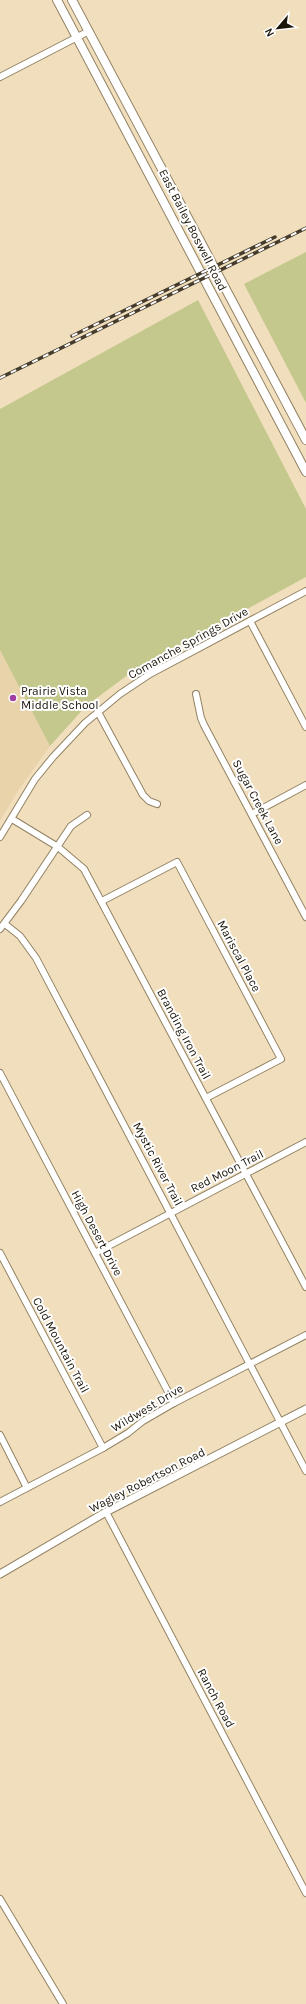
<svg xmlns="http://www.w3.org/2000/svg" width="306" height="2004" viewBox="0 0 306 2004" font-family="Karla,sans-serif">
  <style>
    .built { fill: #e9d3ab }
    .green { fill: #c5c88d }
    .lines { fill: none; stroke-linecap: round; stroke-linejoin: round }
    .minor-casing { stroke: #938364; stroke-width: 8 }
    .tertiary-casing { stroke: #938364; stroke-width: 9 }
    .secondary-casing { stroke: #938364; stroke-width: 10 }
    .minor { stroke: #fff; stroke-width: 6 }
    .tertiary { stroke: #fff; stroke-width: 7 }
    .secondary { stroke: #fff; stroke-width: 8 }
    .rail-casing { stroke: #453c2c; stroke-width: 3.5 }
    .rail { stroke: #fff; stroke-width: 2; stroke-dasharray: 6; stroke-linecap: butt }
    .poi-dot { fill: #a33ea2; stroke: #fff; stroke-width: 1.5 }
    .labels { text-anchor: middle; stroke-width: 4; stroke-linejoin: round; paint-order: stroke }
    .street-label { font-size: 12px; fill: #1b1509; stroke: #fff }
    .poi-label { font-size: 12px; fill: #1b1509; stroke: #fff; text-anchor: start }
  </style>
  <rect width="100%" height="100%" fill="#f0debd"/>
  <!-- built -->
  <path class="built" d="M 0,650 L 50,746 L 18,791 L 0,821 Z"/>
  <!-- green -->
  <g class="green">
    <path d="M 306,252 L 306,403 L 244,284 Z"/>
    <path d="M 198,300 L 306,509 L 306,577 L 133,671 L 86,706 L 50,746 L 0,650 L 0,409 Z"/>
  </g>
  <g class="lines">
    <!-- minor casing -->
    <g class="minor-casing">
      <g id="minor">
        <path d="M 0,77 L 89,31"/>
        <path d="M 250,621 L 306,727"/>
        <path d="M 196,694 L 201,718 L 204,725 L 306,917"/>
        <path d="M 98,712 L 143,795 L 149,801 L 157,804"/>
        <path d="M 252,814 L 306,785"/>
        <path d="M 12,819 L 58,847 L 84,869 L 306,1287"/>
        <path d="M 0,837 L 35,779 L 53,757 L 85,723 L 120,694 L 150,674 L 306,591"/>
        <path d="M 102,901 L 177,862 L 281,1059 L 206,1098"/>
        <path d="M 5,924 L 20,936 L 36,958 L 306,1471"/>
        <path d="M 0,929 L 21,901 L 71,826 L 87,815"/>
        <path d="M 0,1073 L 174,1403"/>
        <path d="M 0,1253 L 103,1448"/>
        <path d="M 95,1253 L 306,1142"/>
        <path d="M 0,1435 L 27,1488"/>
        <path d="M 0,1502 L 103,1448 L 128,1433 L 143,1421 L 174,1403 L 306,1335"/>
        <path d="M 106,1512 L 306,1893"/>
        <path d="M 0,1899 L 63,2004"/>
      </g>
    </g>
    <!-- tertiary casing -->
    <g class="tertiary-casing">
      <path id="tertiary" d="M 0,1574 L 106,1512 L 306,1409"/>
    </g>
    <!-- secondary casing -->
    <g class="secondary-casing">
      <g id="secondary">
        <path d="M 57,0 L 306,472"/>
        <path d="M 72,0 L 306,440"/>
      </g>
    </g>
    <!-- minor -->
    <use href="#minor" class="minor"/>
    <!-- tertiary -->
    <use href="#tertiary" class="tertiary"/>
    <!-- secondary -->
    <use href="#secondary" class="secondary"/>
    <!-- rail casing -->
    <g class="rail-casing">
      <g id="rail">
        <path d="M 72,336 L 275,237"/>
        <path d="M 0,378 L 306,228"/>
      </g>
    </g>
    <!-- rail -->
    <use href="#rail" class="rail"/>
  </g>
  <!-- markers -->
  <circle class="poi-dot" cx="13" cy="698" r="4"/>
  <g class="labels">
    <!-- street labels -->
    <g class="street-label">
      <text transform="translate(193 230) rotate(63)" y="4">East Bailey Boswell Road</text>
      <text transform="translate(188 643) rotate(-29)" y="4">Comanche Springs Drive</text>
      <text transform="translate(258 802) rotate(62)" y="4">Sugar Creek Lane</text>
      <text transform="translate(239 956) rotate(62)" y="4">Mariscal Place</text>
      <text transform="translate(184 1034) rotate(62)" y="4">Branding Iron Trail</text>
      <text transform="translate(158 1164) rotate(62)" y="4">Mystic River Trail</text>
      <text transform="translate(227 1171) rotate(-27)" y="4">Red Moon Trail</text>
      <text transform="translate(97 1233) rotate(62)" y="4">High Desert Drive</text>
      <text transform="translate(61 1345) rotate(62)" y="4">Cold Mountain Trail</text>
      <text transform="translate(147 1408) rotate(-31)" y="4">Wildwest Drive</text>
      <text transform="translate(147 1480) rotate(-27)" y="4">Wagley Robertson Road</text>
      <text transform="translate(216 1698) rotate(62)" y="4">Ranch Road</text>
    </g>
    <!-- poi labels -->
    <g class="poi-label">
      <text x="21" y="695">Prairie Vista<tspan x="21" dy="14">Middle School</tspan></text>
    </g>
  </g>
  <!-- north arrow -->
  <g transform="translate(278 28) rotate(242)" stroke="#ffffff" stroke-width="3" paint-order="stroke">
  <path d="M0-3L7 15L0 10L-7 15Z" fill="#1b1509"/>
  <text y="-6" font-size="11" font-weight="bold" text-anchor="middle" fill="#1b1509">N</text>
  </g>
</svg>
